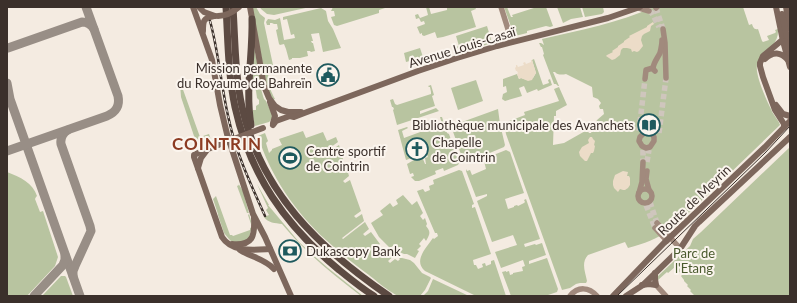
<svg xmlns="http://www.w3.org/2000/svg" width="797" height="303" viewBox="0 0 797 303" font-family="Lato,sans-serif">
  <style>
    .green { fill: #b8c4a0 }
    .plaza { fill: #ecdcc8 }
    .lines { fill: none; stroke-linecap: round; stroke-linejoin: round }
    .taxiway { stroke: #988e86; stroke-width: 9 }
    .secondary-tunnel { stroke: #cfc6bd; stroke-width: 5.5; stroke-dasharray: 5.5 3; stroke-linecap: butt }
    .secondary { stroke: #a18a7d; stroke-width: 5.5 }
    .primary { stroke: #7d675c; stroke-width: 6 }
    .highway { stroke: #5c4a42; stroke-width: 7 }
    .tram { stroke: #3b302b; stroke-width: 1 }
    .rail-casing { stroke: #3b302b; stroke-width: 2.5 }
    .rail { stroke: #fbf5ee; stroke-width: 1; stroke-dasharray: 3; stroke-linecap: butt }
    .primary-bridge { stroke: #7d675c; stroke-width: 6 }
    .labels { text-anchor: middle; stroke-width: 4; stroke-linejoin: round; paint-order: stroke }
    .street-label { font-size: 13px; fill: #3b302b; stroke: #fbf5ee }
    .poi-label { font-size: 13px; fill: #3b302b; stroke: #fbf5ee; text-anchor: start }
    .park-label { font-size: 13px; fill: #4a5a2e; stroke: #fbf5ee }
    .district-label { font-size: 17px; font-weight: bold; letter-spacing: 1px; fill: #8c3b22; stroke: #fbf5ee }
  </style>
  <rect width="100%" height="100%" fill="#f4ebe1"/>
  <!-- green -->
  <g class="green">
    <path d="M 252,7 L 256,7 L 260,14 L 265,18 L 264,23 L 273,65 C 264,76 269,88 275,99 L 273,100 L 268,92 Z"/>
    <path d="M 260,7 L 310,7 L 274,15 L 267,14 L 261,9 Z"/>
    <path d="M 333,7 L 388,7 L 379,10 L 379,13 L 337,26 L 334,25 L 331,17 L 335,16 L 334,11 L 331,11 Z"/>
    <path d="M 426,7 L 429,7 L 431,14 L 447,10 L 447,7 L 475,7 L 476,9 L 471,11 L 476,27 L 443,37 L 437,38 L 435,32 L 424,36 L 422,35 L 422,33 L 420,34 L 417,27 L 425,24 L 424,21 L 421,22 L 419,18 L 416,19 L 415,15 L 418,14 L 420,18 L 428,15 Z"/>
    <path d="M 504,7 L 507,7 L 511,17 L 513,17 L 512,15 L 537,7 L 546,7 L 553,26 L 550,27 L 546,26 L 527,31 L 527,33 L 515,36 L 514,35 Z"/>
    <path d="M 557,7 L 580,7 L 583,17 L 571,19 L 563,23 Z"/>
    <path d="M 582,7 L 603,7 L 604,12 L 602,14 L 585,17 Z"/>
    <path d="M 654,7 L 743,7 L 749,25 L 752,24 C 753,27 754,30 758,29 L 762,41 L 763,42 L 769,40 L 767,36 L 775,33 L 776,32 L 775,30 L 778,29 C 779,42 770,48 762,57 C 760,60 758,61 757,65 C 755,75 766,99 771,109 C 773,115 778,119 780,125 L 672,229 L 670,229 C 656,240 645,243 628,248 L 625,242 L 588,255 C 581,263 585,271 587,281 L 586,283 L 580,283 L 576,284 L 570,288 L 562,290 L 506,134 L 504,123 L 525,115 L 524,112 L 559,101 L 554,89 L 559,87 L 567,105 L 556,111 L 556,116 L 554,116 L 553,145 L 564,143 L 587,130 L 589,133 L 591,133 L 597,120 L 604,114 L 603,109 L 600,109 L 599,106 L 601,103 L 598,99 L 593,97 L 592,87 L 566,74 C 562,75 557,75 555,72 L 553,72 L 559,86 L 558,86 L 556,84 L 554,84 L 543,55 L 544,54 L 542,47 L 541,47 L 539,43 L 541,43 L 544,45 L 542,39 C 580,30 618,23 654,7 Z"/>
    <path d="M 321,8 L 326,11 L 328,21 L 333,29 L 341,48 L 323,52 L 319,33 L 311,34 L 313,41 L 311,41 L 312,43 L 313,43 L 315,51 L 311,52 L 310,51 L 307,51 L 308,56 L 300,58 L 292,58 L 292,59 L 289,60 L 286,49 L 284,44 L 280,45 L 279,44 L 276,30 L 278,29 L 277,24 L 274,24 L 272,23 L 270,23 L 270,25 L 267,25 L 266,22 L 268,19 L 275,20 L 280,18 L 284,40 L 295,38 L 294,34 L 291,35 L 287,19 L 283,20 L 283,17 Z"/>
    <path d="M 487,26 L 492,43 L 461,52 L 459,48 L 454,49 L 453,48 L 459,46 L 456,36 Z"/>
    <path d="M 253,43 L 262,85 L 261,89 L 263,96 L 264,99 L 266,101 L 273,116 L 270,121 L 269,122 L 255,126 L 252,114 L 253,110 L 256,110 L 256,106 L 259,104 L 259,100 L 257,98 L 256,91 L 252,80 Z"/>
    <path d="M 420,48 L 425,63 L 421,65 L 419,61 L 410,64 L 410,61 L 406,62 L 404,53 Z"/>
    <path d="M 534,59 L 543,85 L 549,83 L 548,80 L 550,79 L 552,85 L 538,91 L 537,89 L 527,93 L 524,86 L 519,88 L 522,96 L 505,101 L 502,99 L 503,94 L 507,92 L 506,86 L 503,87 L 503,79 L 517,74 L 519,79 L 521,78 L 527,80 L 533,78 L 536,73 L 532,60 Z"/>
    <path d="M 476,80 L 483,101 L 458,110 L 451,88 Z"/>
    <path d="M 180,84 L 181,84 L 200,137 L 209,134 L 211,140 L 217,140 C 209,143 202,147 195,139 L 181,97 Z"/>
    <path d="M 431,85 L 434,95 L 432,96 L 435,106 L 420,111 L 420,114 L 436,108 L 439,111 L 397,125 L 393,110 L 394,109 L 393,107 L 392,107 L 390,100 L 393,99 L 395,104 L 397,105 L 431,94 L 431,92 L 430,87 L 429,87 L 428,86 Z"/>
    <path d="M 498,109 L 500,124 L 505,145 L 504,147 L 468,162 L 463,160 L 451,126 Z"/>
    <path d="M 440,117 L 442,117 L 447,133 L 449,134 L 459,163 L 458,165 L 444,171 L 443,168 L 435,171 L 436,174 L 419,181 L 415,181 L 411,177 L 414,176 L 413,173 L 410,174 L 407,164 L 414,160 L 423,159 L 425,164 L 426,164 L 425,158 L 428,157 L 426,153 L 406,160 L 398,130 L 407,127 L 408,128 L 402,131 L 404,138 L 442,124 Z"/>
    <path d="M 303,131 L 306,138 L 323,132 L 327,141 L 336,137 L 338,142 L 331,147 L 333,149 L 339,145 L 343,159 L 337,164 L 339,166 L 345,162 L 349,176 L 343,181 L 345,183 L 350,180 L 361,211 L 354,216 L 356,218 L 362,214 L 364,221 L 342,238 L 343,239 L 365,222 L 369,229 L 363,234 L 365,236 L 371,232 L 380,244 L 374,248 L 376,251 L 379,249 L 382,252 L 385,249 L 391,254 L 395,255 L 388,261 L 390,263 L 395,259 L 398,261 L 400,259 L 398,257 L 410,260 L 414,263 L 422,273 L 430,277 L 431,278 L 425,290 L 420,296 C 414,296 405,297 399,296 C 393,295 374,279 369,275 C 354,264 339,252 326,240 C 295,212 270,175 258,136 L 265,133 L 268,141 L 266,143 L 269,153 L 272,150 L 272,149 L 282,145 L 279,139 Z"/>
    <path d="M 790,147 L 790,295 L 784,296 L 695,296 L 690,291 L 691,290 L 687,286 L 688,285 L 684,281 L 684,280 L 681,276 L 682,275 L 675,267 L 668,273 L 667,272 L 658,280 L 658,276 L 690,246 L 693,239 L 701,232 Z"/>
    <path d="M 506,150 L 510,152 L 524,193 L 505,199 L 508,209 L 514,207 L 514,206 L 517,205 L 518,206 L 524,203 L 525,202 L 524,200 L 526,199 L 540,239 L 524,244 L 525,247 L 535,244 L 536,245 L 542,243 L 546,255 L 529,261 L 529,264 L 547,258 L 558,289 L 557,292 L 545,296 L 511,296 L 502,272 L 506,271 L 506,272 L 509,271 L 510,275 L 513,274 L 513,273 L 523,271 L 522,267 L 525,266 L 523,260 L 501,268 L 495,252 L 517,245 L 513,235 L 492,242 L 477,201 L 487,196 L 487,194 L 476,197 L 466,171 L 467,169 L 467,171 L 470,170 L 472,175 L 486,169 L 484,161 L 487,160 L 486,158 Z"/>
    <path d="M 459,170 L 462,171 L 474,204 L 472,205 L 472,208 L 475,207 L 491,254 L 473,260 L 474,265 L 476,265 L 478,269 L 483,267 L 482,264 L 485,263 L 486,266 L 491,264 L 491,261 L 494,260 L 506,296 L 476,296 L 425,271 C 413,261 426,248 433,238 L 434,239 L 438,236 L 437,233 L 435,233 L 417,191 L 423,189 L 425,192 L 430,190 L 429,186 L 434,184 L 433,180 Z"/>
    <path d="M 7,172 C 20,177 33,183 37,196 L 36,197 L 35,199 L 40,212 L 43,211 L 58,257 L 55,266 L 27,296 L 7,296 Z"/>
    <path d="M 238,183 L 243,191 L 251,221 L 252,226 L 249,238 L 243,242 L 232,242 L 229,239 L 224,233 L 218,215 L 218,214 L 213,199 L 216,196 L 230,235 L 232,235 L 233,236 L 250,230 L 250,228 L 252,227 L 248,215 L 249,214 L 249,213 L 247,213 L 237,186 L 239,185 Z"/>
    <path d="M 257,184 L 269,205 L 268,205 L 299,242 L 313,255 L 328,268 L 363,296 L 361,296 C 332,274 304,251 282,224 C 275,223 268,223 264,217 L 269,215 L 266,210 L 268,208 Z"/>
    <path d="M 403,195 L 412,205 L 417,201 L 423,213 L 420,216 L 423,220 L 425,218 L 427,224 L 426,226 C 431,232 430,234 426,241 L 424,238 L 419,244 L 421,246 L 417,250 L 419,251 L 415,258 L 407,254 L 404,254 L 395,250 L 397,248 L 394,245 L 390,248 L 379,237 L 371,223 L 383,215 L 380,211 L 390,203 L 393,207 L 398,204 L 396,200 Z"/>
    <path d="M 61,276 L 65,276 L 66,277 L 73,296 L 42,296 Z"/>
    <path d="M 433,279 L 469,296 L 423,296 L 428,291 Z"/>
  </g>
  <!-- plaza -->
  <g class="plaza">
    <path d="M 653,22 L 654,24 L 651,26 L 650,31 L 644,34 L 642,36 L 641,40 L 643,46 L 639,51 L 637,52 L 634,51 L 632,52 L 631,49 L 627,48 L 623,48 L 621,50 L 620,55 L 615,59 L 612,60 L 606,56 L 607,55 L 613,52 L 612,51 L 618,47 L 618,46 L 624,42 L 624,41 L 630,37 L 629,36 L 647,27 L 647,26 Z"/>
    <path d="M 531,60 L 532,60 L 536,73 L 534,76 L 532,80 L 528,81 L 521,78 L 519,79 L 517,74 L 518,73 L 517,71 L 516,71 L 515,68 L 516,67 L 516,65 L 517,65 L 518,67 L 524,65 L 523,63 L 525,62 L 526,64 L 531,62 Z"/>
    <path d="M 590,137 L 592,137 L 593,139 L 595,141 L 594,145 L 595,146 L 594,151 L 593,153 L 591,153 L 587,161 L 585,161 L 580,156 L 579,152 L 582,147 L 589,143 L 588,140 Z"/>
    <path d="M 623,171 L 628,172 L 627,176 L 629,176 L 630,178 L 630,185 L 628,188 L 625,190 L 623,190 L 620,189 L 618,192 L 614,188 L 613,185 L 613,181 L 615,175 Z"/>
  </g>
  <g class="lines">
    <!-- taxiway -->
    <g class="taxiway">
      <path d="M 8,48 L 82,22 C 87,22 91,24 94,29"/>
      <path d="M 7,83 L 10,99 L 80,296"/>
      <path d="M 68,130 C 63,133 60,137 61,144 L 90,226 L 91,231 L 75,266 L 73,271 L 73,276"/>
      <path d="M 7,151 L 107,116 C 116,112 120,106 118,96 L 86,7"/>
      <path d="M 34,296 L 63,265 L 65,260 L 65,255"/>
    </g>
    <!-- secondary-tunnel -->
    <g class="secondary-tunnel">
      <path d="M 656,8 L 663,29"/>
      <path d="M 649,11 L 652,13 L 659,27"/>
      <path d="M 639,131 L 645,79"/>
      <path d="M 659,133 L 666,78"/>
      <path d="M 643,150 L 643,162"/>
      <path d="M 647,162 L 649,150"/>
      <path d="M 650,202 L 657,223"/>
      <path d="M 646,205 L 655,228"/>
    </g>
    <!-- secondary -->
    <g class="secondary">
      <path d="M 501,7 L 512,42"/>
      <path d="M 639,8 L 649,11"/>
      <path d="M 656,8 L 657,7"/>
      <path d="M 663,29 L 665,43 L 666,78"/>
      <path d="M 655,71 L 653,69 C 653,63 657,59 660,53 C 661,49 662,44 662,40"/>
      <path d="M 645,79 L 646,70 L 653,68"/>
      <path d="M 644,133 L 640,137 L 639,141 L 642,146 L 646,148 L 650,147 L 654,141 L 654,137 L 652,134"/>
      <path d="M 647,171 L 646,179 L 649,190"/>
      <circle cx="645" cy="196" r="7"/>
      <path d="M 639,193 L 642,182 L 643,162"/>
      <path d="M 657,223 L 677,245 L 678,249 L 676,252"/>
      <path d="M 655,228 L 667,241"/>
      <path d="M 656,285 L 666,296"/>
      <path d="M 570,296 C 578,286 589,287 597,296"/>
    </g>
    <!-- primary -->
    <g class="primary">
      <path d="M 193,7 L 212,60 L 220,105 L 227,134 L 253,214 L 265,237 L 291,296"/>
      <path d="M 199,7 L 204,12 L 215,16"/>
      <path d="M 250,7 L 264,86 L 269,98 L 275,106 L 281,110 L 288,112 L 301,112"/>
      <path d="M 776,7 L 783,41 L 790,67"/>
      <path d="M 786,7 L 790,29"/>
      <path d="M 782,14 L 789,46"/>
      <path d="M 203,31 C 203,21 203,18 214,16"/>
      <path d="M 765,59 C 773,51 781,52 788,60"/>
      <path d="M 270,102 L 275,116 L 273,123"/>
      <path d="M 776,105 L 783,114 L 790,116"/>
      <path d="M 273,125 L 276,121 L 290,116 L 294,117 L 307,112 L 418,71 L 457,58 L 497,46 L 608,18 L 640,7"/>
      <path d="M 784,127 L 784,124 L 775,110 L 763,77 L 760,66 L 760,63 L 763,56 L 781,41 L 783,41 L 785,42 L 790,53"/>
      <path d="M 218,145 L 198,153 L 194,155 L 194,157 L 222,237 C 232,253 254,250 270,249"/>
      <path d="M 198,168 L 201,158 L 207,150"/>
      <path d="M 232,244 C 253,246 255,236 254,218"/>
      <path d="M 240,250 C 251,257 265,259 274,269"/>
      <path d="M 642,285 L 649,284 L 656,285 L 655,279 L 655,273"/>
      <path d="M 613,296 L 664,243 L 765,147 L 790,121"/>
      <path d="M 626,296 L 643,285 L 680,249 L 695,226 L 699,222 L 790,137"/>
    </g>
    <!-- highway -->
    <g class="highway">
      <path d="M 226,7 C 228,40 228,74 235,107 C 250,175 285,225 338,269 C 349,278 361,288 374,296"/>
      <path d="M 233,7 C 235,40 235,74 242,107 C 261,193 319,248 389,296"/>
      <path d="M 251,125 C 245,89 253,55 252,19"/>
    </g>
    <!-- tram -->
    <path class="tram" d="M 617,296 L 765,153 L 790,126"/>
    <!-- rail casing -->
    <g class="rail-casing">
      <path id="rail" d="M 210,21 C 219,53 221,87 229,120 C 236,153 251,185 265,216"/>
    </g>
    <!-- rail -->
    <use href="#rail" class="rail"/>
    <!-- primary-bridge -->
    <g class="primary-bridge">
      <path d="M 218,16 C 226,16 232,13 239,7"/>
      <path d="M 218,145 L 263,128"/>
    </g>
  </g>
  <!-- icons -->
  <defs>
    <g id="civic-ring" transform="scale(1.15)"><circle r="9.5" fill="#fbf5ee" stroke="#1f5a5e" stroke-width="1.5"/><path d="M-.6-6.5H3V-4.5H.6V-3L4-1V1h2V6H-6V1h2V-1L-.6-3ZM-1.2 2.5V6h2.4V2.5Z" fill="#1f5a5e"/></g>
    <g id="library-ring" transform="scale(1.15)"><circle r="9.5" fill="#fbf5ee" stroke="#1f5a5e" stroke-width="1.5"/><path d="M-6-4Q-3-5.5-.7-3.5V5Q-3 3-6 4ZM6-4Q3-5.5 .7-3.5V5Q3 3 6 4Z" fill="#1f5a5e"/></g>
    <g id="church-ring" transform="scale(1.15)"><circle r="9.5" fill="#fbf5ee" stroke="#1f5a5e" stroke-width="1.5"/><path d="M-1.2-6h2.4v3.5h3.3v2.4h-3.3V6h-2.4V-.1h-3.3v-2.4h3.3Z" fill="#1f5a5e"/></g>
    <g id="stadium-ring" transform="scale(1.15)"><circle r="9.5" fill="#fbf5ee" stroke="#1f5a5e" stroke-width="1.5"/><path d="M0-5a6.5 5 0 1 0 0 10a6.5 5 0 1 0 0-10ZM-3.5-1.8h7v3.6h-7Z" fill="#1f5a5e"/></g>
    <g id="bank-ring" transform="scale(1.15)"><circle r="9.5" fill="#fbf5ee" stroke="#1f5a5e" stroke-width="1.5"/><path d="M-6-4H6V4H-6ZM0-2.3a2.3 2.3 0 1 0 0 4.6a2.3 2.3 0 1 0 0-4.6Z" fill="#1f5a5e"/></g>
  </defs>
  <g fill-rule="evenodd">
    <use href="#civic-ring" x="328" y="75"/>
    <use href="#library-ring" x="649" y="125"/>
    <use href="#church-ring" x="417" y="149"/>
    <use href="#stadium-ring" x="290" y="158"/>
    <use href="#bank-ring" x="290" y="251"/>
  </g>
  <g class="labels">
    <!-- street labels -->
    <g class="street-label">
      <text transform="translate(462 47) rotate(-17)" y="5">Avenue Louis-Casaï</text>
      <text transform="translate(694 200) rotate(-44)" y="5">Route de Meyrin</text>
    </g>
    <!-- poi labels -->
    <g class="poi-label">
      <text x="312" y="73" text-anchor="end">Mission permanente<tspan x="312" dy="15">du Royaume de Bahreïn</tspan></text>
      <text x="634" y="130" text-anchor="end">Bibliothèque municipale des Avanchets</text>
      <text x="432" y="147">Chapelle<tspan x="432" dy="15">de Cointrin</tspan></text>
      <text x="306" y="156">Centre sportif<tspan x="306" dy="15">de Cointrin</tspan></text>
      <text x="306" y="256">Dukascopy Bank</text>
    </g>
    <!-- park labels -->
    <g class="park-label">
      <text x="694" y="258">Parc de<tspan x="694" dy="15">l'Etang</tspan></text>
    </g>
    <!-- district labels -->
    <g class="district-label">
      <text x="217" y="150">COINTRIN</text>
    </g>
  </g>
  <!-- border -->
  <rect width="797" height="303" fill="none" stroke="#3b302b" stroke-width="16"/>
</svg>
